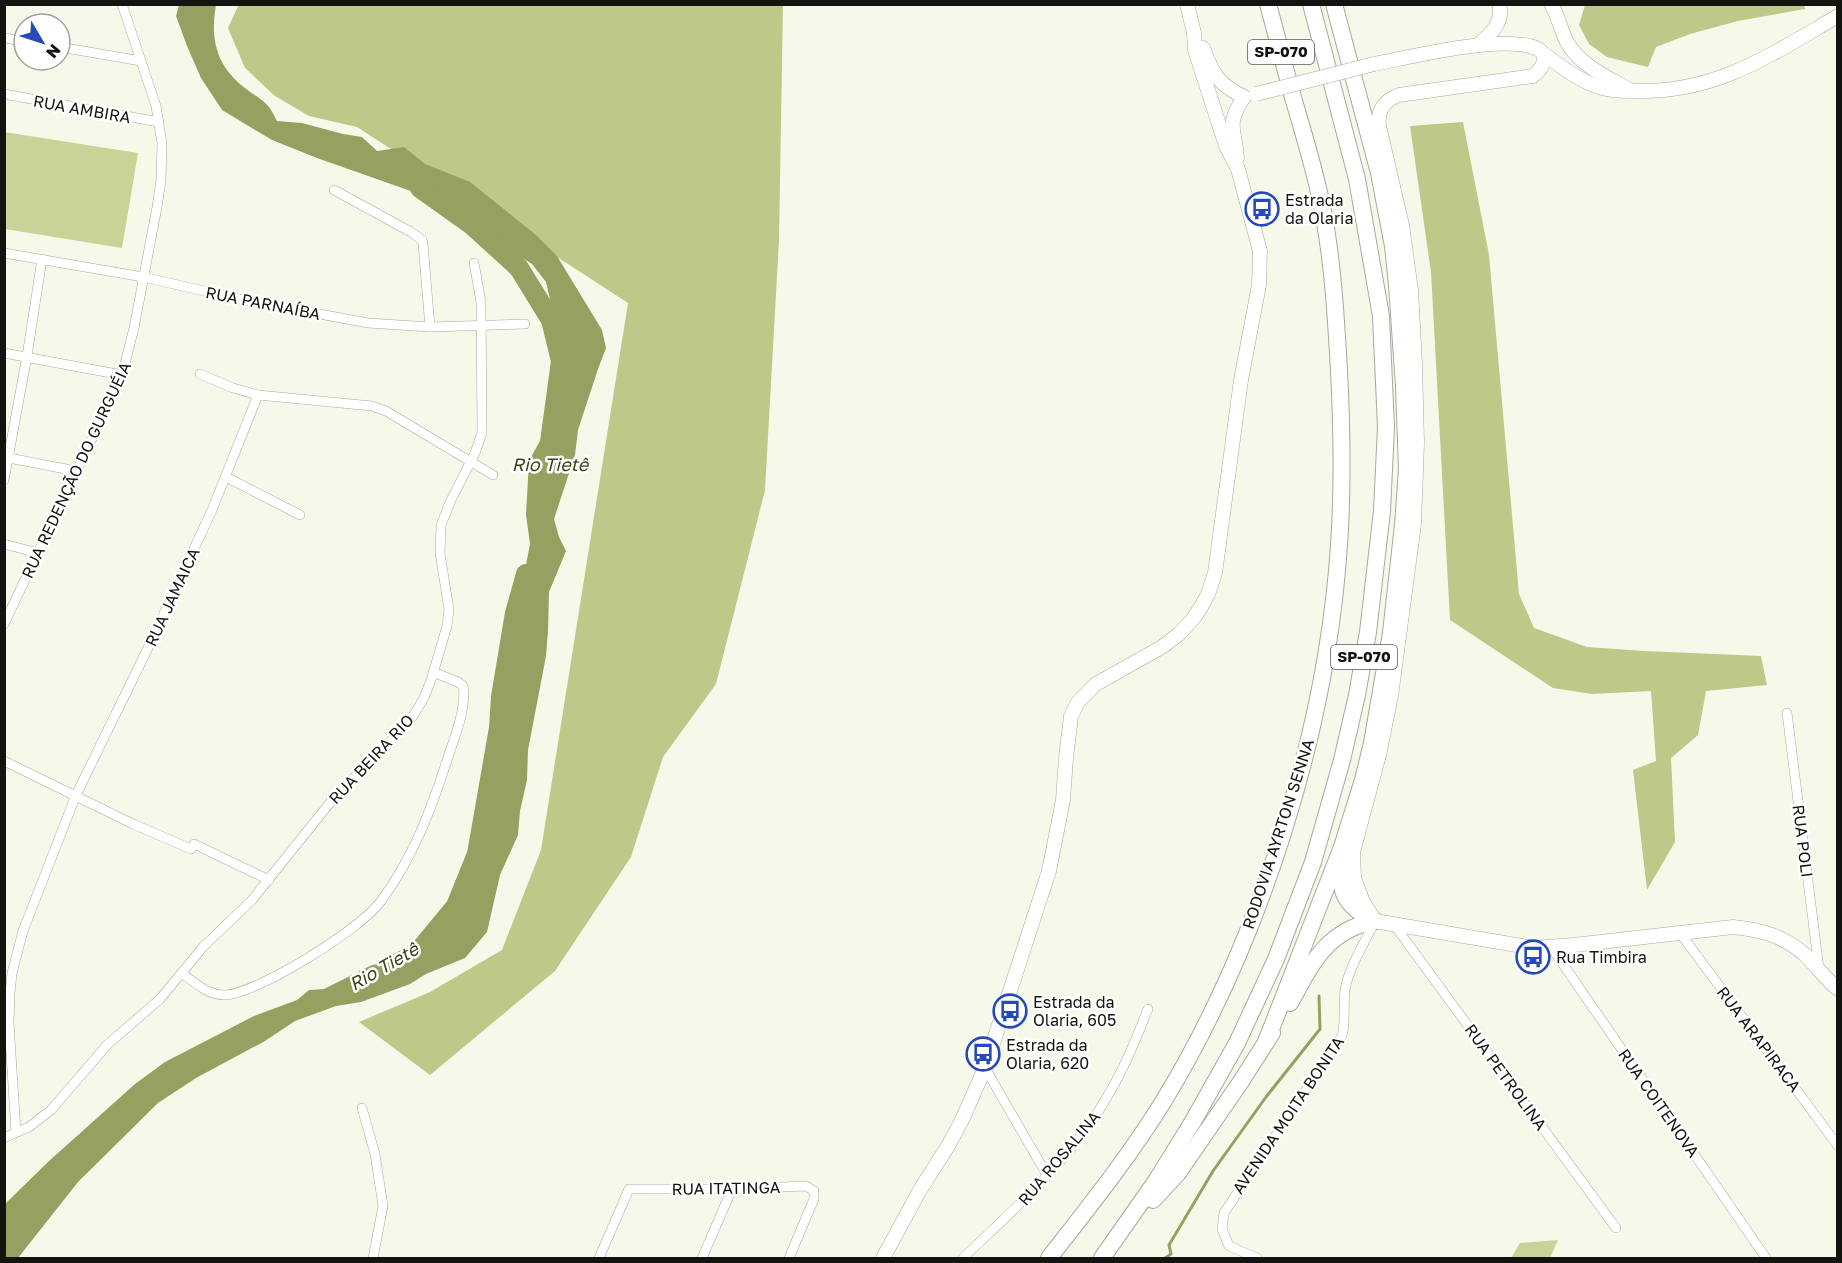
<svg xmlns="http://www.w3.org/2000/svg" width="1842" height="1263" viewBox="0 0 1842 1263" font-family="'Golos Text',sans-serif">
  <style>
    .green { fill: #c9d397 }
    .forest { fill: #bec888 }
    .water { fill: #97a061 }
    .lines { fill: none; stroke-linecap: round; stroke-linejoin: round }
    .stream { stroke: #97a061; stroke-width: 3 }
    .river { stroke: #97a061; stroke-width: 20 }
    .street-casing { stroke: #a7a99c; stroke-width: 10 }
    .secondary-casing { stroke: #a7a99c; stroke-width: 15 }
    .highway-casing { stroke: #a7a99c; stroke-width: 18 }
    .street { stroke: #fff; stroke-width: 9 }
    .secondary { stroke: #fff; stroke-width: 14 }
    .highway { stroke: #fff; stroke-width: 16 }
    .secondary-bridge-casing { stroke: #a7a99c; stroke-width: 15; stroke-linecap: butt }
    .secondary-bridge { stroke: #fff; stroke-width: 14 }
    .labels { text-anchor: middle; stroke-width: 5; stroke-linejoin: round; paint-order: stroke }
    .shield { fill: #fff; stroke: #5a5a57; stroke-width: 1.5 }
    .shield-label { font-size: 15px; font-weight: bold; fill: #13140f }
    .street-label { font-size: 16px; fill: #13140f; stroke: #fff }
    .poi-label { font-size: 16px; fill: #13140f; stroke: #fff; text-anchor: start }
    .water-label { font-size: 18px; font-style: italic; fill: #3d4212; stroke: #fff }
  </style>
  <rect width="100%" height="100%" fill="#f6f9ea"/>
  <!-- green -->
  <g class="green">
    <path d="M 4,132 L 138,153 L 122,248 L 5,229 Z"/>
    <path d="M 1558,1240 L 1550,1258 L 1511,1258 L 1520,1243 Z"/>
  </g>
  <!-- forest -->
  <g class="forest">
    <path d="M 239,4 L 783,5 L 779,240 L 765,490 L 716,684 L 663,757 L 631,857 L 555,971 L 430,1075 L 359,1022 L 430,992 L 502,950 L 541,850 L 628,303 L 357,127 L 309,116 L 275,96 L 245,68 L 228,28 Z"/>
    <path d="M 1804,5 L 1805,9 L 1738,21 L 1690,34 L 1656,47 L 1648,67 L 1607,57 L 1589,44 L 1579,25 L 1585,5 Z"/>
    <path d="M 1463,122 L 1489,255 L 1519,594 L 1534,628 L 1587,647 L 1644,651 L 1761,656 L 1767,685 L 1706,691 L 1698,735 L 1671,758 L 1675,842 L 1647,890 L 1633,770 L 1656,761 L 1651,691 L 1592,694 L 1553,688 L 1450,620 L 1431,272 L 1410,126 Z"/>
  </g>
  <!-- water -->
  <path class="water" d="M 179,5 L 216,5 C 210,39 216,66 245,88 C 263,102 267,100 277,121 L 302,123 L 343,134 L 362,137 L 377,151 L 404,147 L 425,164 L 470,182 L 536,235 L 557,256 L 602,330 L 606,348 L 598,369 L 578,430 L 575,455 L 554,519 L 559,537 L 566,551 L 549,592 L 548,631 L 546,656 L 528,750 L 527,780 L 520,811 L 518,835 L 500,875 L 487,932 L 465,958 L 426,974 L 410,984 L 361,1002 L 336,1006 L 295,1021 L 265,1041 L 196,1078 L 158,1103 L 78,1182 L 18,1258 L 5,1258 L 5,1204 L 49,1161 L 135,1084 L 165,1062 L 254,1016 L 297,1000 L 309,990 L 324,989 L 372,965 L 391,962 L 417,950 L 429,949 C 446,935 462,916 458,893 L 481,859 L 476,842 L 479,809 L 495,793 L 517,612 L 530,544 L 526,515 L 529,461 L 555,413 L 565,350 L 553,312 L 546,282 L 532,264 L 496,241 L 442,202 L 317,158 L 272,140 L 222,110 L 201,78 L 187,46 L 176,16 Z"/>
  <g class="lines">
    <!-- stream -->
    <path class="stream" d="M 1165,1258 L 1171,1254 L 1169,1245 L 1213,1171 L 1266,1097 L 1320,1029 L 1319,996"/>
    <!-- river -->
    <g class="river">
      <path d="M 420,188 L 472,225 L 519,268 L 551,320 L 561,361 L 550,442"/>
      <path d="M 398,963 L 418,952 L 456,906 L 477,854 L 499,728 L 501,697 L 515,613 L 526,574"/>
    </g>
    <!-- street casing -->
    <g class="street-casing">
      <g id="street">
        <path d="M 4,38 L 24,41"/>
        <path d="M 60,47 L 141,61"/>
        <path d="M 4,94 L 159,122"/>
        <path d="M 334,190 L 411,232 L 422,240 L 423,244 L 430,327"/>
        <path d="M 4,253 L 143,277 L 239,299 L 368,323 L 430,327 L 525,324"/>
        <path d="M 4,353 L 122,375"/>
        <path d="M 200,374 L 233,388 L 258,395 L 372,406 L 386,411 L 493,475"/>
        <path d="M 4,457 L 76,471"/>
        <path d="M 226,477 L 300,515"/>
        <path d="M 4,480 L 27,356 L 42,259"/>
        <path d="M 4,544 L 38,553"/>
        <path d="M 4,624 L 122,375 L 134,328 L 157,207 L 161,180 L 162,143 L 156,106 L 122,4"/>
        <path d="M 1787,713 L 1819,969"/>
        <path d="M 4,761 L 133,824 L 191,849"/>
        <path d="M 194,844 L 269,880"/>
        <path d="M 1395,926 L 1616,1228"/>
        <path d="M 1680,933 L 1838,1146"/>
        <path d="M 1551,947 L 1766,1258"/>
        <path d="M 182,973 C 195,983 209,996 226,995 C 260,992 361,929 381,901 C 413,858 432,808 448,757 C 455,737 467,706 463,686 L 458,682 L 433,672"/>
        <path d="M 985,1068 L 1047,1175"/>
        <path d="M 362,1108 L 375,1154 L 383,1206 L 373,1258"/>
        <path d="M 16,1132 L 9,1023 L 10,993 L 12,973 L 23,931 L 76,795 L 147,650 L 212,510 L 258,395"/>
        <path d="M 4,1138 L 29,1127 L 51,1110 L 107,1045 L 160,999 L 203,947 L 252,900 L 337,794 L 377,756 L 413,716 L 424,698 L 432,677 L 447,626 L 449,610 L 440,553 L 441,525 L 451,500 L 475,453 L 482,433 L 481,302 L 474,263"/>
        <path d="M 599,1258 L 629,1189 L 732,1189 L 806,1186 L 814,1191 L 814,1199 L 789,1258"/>
        <path d="M 702,1258 L 732,1189"/>
        <path d="M 963,1258 C 1014,1209 1071,1160 1107,1097 C 1124,1069 1136,1039 1148,1009"/>
        <path d="M 1257,1258 L 1229,1246 L 1222,1229 L 1224,1213 L 1342,1036 C 1346,1021 1343,1005 1345,990 C 1348,969 1366,940 1375,921"/>
      </g>
    </g>
    <!-- secondary casing -->
    <g class="secondary-casing">
      <g id="secondary">
        <path d="M 1551,4 C 1559,17 1561,32 1568,44 C 1581,66 1609,78 1630,90"/>
        <path d="M 1479,44 C 1491,34 1504,22 1499,4"/>
        <path d="M 1203,48 C 1213,75 1218,84 1244,97"/>
        <path d="M 1544,54 C 1545,65 1541,69 1533,76 L 1399,95 C 1385,100 1377,111 1379,126 L 1402,225 L 1411,290 L 1415,364 L 1417,443 L 1414,524 L 1391,696 L 1379,755 L 1353,852 L 1354,878 L 1363,902 L 1375,921 L 1534,948 L 1574,945 L 1733,927 C 1761,930 1782,935 1804,954 C 1816,965 1825,979 1838,989"/>
        <path d="M 1374,64 C 1411,57 1506,33 1538,49 C 1554,62 1572,76 1591,84 C 1606,91 1620,91 1636,91 C 1717,93 1770,55 1838,16"/>
        <path d="M 1237,158 C 1235,128 1225,126 1244,97"/>
        <path d="M 883,1258 L 920,1190 L 948,1146 L 962,1120 L 985,1068 L 1049,871 L 1063,800 L 1066,758 L 1071,716 L 1078,702 L 1096,684 L 1162,647 L 1179,634 L 1193,619 L 1201,607 L 1208,594 L 1215,573 L 1241,380 L 1259,285 L 1260,251 L 1238,169 L 1226,146 L 1195,50 L 1194,33 L 1187,4"/>
      </g>
    </g>
    <!-- highway casing -->
    <g class="highway-casing">
      <g id="highway">
        <path d="M 1341,860 C 1339,892 1344,906 1375,921"/>
        <path d="M 1290,1003 C 1311,965 1326,930 1375,921"/>
        <path d="M 1266,1042 L 1342,847 L 1363,780 L 1372,743 L 1391,633 L 1403,525 L 1407,469 L 1404,387 L 1397,285 L 1393,246 L 1379,173 L 1334,4"/>
        <path d="M 1153,1200 L 1178,1173 L 1240,1083 L 1272,1033"/>
        <path d="M 1049,1258 C 1088,1208 1129,1157 1163,1102 C 1260,943 1327,730 1339,545 C 1343,487 1342,429 1339,371 C 1336,318 1333,264 1323,211 C 1316,174 1305,138 1294,101 C 1285,69 1277,37 1268,4"/>
        <path d="M 1102,1258 L 1156,1181 L 1192,1123 L 1237,1043 L 1276,959 L 1313,862 L 1342,760 L 1357,695 L 1368,632 L 1382,511 L 1386,427 L 1381,316 L 1357,179 L 1311,4"/>
      </g>
    </g>
    <!-- street -->
    <use href="#street" class="street"/>
    <!-- secondary -->
    <use href="#secondary" class="secondary"/>
    <!-- highway -->
    <use href="#highway" class="highway"/>
    <!-- secondary-bridge casing -->
    <g class="secondary-bridge-casing">
      <path id="secondary-bridge" d="M 1256,94 L 1374,64"/>
    </g>
    <!-- secondary-bridge -->
    <use href="#secondary-bridge" class="secondary-bridge"/>
  </g>
  <!-- icons -->
  <defs>
    <g id="bus-ring" transform="scale(1.725)"><circle r="9.5" fill="#fff" stroke="#2549b8" stroke-width="1.5"/><path d="M-5-6H5V4H4V6H2V4H-2V6H-4V4H-5ZM-3.5-4V0h7V-4ZM-3.5 1.2v1.5H-2V1.2ZM2 1.2v1.5H3.5V1.2Z" fill="#2549b8"/></g>
  </defs>
  <g fill-rule="evenodd">
    <use href="#bus-ring" x="1262" y="209"/>
    <use href="#bus-ring" x="1533" y="957"/>
    <use href="#bus-ring" x="1010" y="1011"/>
    <use href="#bus-ring" x="983" y="1054"/>
  </g>
  <g class="labels">
    <!-- shield labels -->
    <g class="shield">
      <rect x="1248" y="40" width="66" height="24" rx="4.5"/>
      <rect x="1331" y="645" width="66" height="24" rx="4.5"/>
    </g>
    <g class="shield-label">
      <text x="1281" y="57">SP-070</text>
      <text x="1364" y="662">SP-070</text>
    </g>
    <!-- street labels -->
    <g class="street-label">
      <text transform="translate(82 109) rotate(10)" y="6">RUA AMBIRA</text>
      <text transform="translate(263 303) rotate(11)" y="6">RUA PARNAÍBA</text>
      <text transform="translate(76 470) rotate(-65)" y="6">RUA REDENÇÃO DO GURGUÉIA</text>
      <text transform="translate(172 597) rotate(-65)" y="6">RUA JAMAICA</text>
      <text transform="translate(371 759) rotate(-47)" y="6">RUA BEIRA RIO</text>
      <text transform="translate(1278 834) rotate(-72)" y="6">RODOVIA AYRTON SENNA</text>
      <text transform="translate(1803 841) rotate(83)" y="6">RUA POLI</text>
      <text transform="translate(1759 1039) rotate(53)" y="6">RUA ARAPIRACA</text>
      <text transform="translate(1506 1077) rotate(54)" y="6">RUA PETROLINA</text>
      <text transform="translate(1659 1103) rotate(55)" y="6">RUA COITENOVA</text>
      <text transform="translate(1288 1115) rotate(-56)" y="6">AVENIDA MOITA BONITA</text>
      <text transform="translate(1059 1158) rotate(-50)" y="6">RUA ROSALINA</text>
      <text transform="translate(726 1188) rotate(-1)" y="6">RUA ITATINGA</text>
    </g>
    <!-- poi labels -->
    <g class="poi-label">
      <text x="1285" y="206">Estrada<tspan x="1285" dy="18">da Olaria</tspan></text>
      <text x="1556" y="963">Rua Timbira</text>
      <text x="1033" y="1008">Estrada da<tspan x="1033" dy="18">Olaria, 605</tspan></text>
      <text x="1006" y="1051">Estrada da<tspan x="1006" dy="18">Olaria, 620</tspan></text>
    </g>
    <!-- water labels -->
    <g class="water-label">
      <text x="550" y="471">Rio Tietê</text>
      <text transform="translate(384 967) rotate(-30)" y="6">Rio Tietê</text>
    </g>
  </g>
  <!-- border -->
  <rect width="1842" height="1263" fill="none" stroke="#13140f" stroke-width="12"/>
  <!-- north arrow -->
  <g transform="translate(42 42) rotate(129)"><circle r="28" fill="#ffffff" stroke="#a1a19f" stroke-width="1.5"/>
  <path d="M0-4.5L10 22L0 15L-10 22Z" fill="#2549b8"/>
  <text y="-9" font-size="16" font-weight="bold" text-anchor="middle" fill="#13140f">N</text>
  </g>
</svg>
